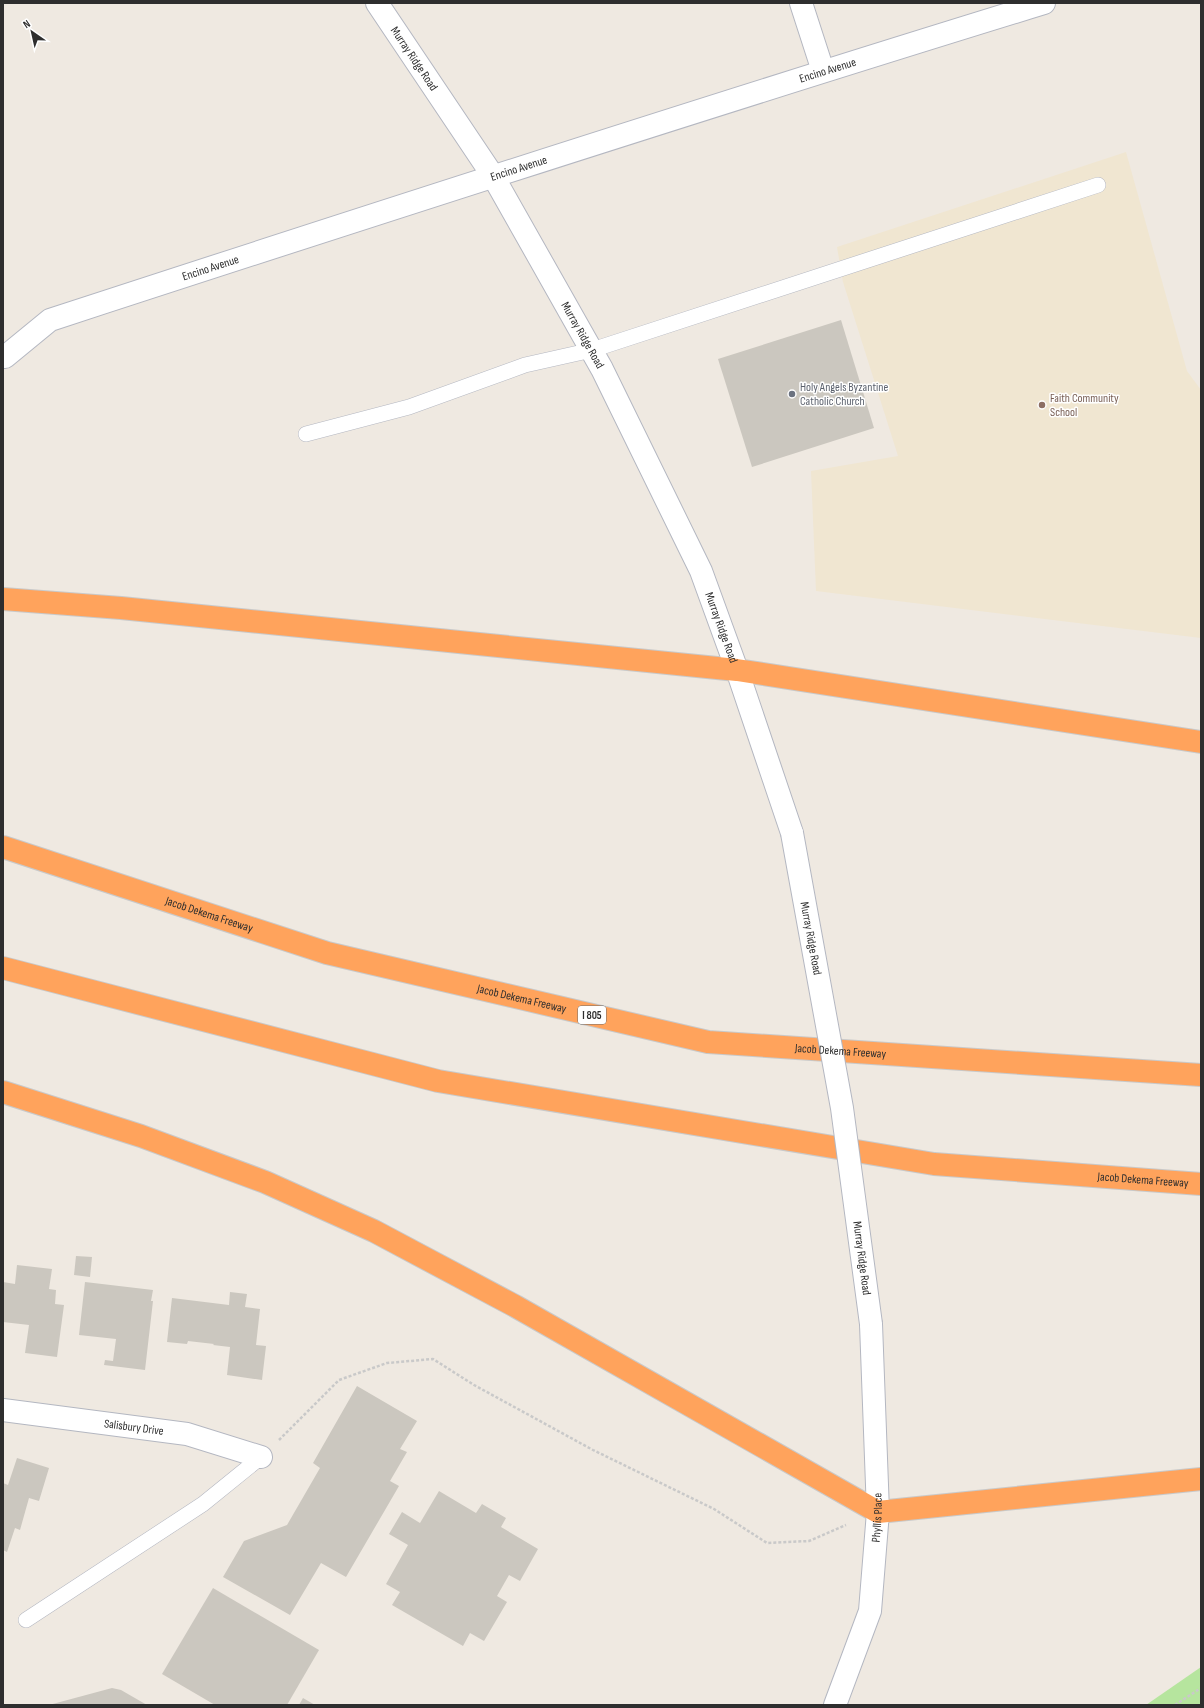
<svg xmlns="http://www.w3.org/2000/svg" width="1204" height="1708" viewBox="0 0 1204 1708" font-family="'Sofia Sans Condensed',sans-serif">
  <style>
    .education { fill: #f0e6d1 }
    .green { fill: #b6e59e }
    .building { fill: #cbc7bf }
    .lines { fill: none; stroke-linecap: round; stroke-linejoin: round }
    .lane-casing { stroke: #b4b7c1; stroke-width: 16 }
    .street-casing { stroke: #b4b7c1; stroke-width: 24 }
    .secondary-casing { stroke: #b4b7c1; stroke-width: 24 }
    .highway-casing { stroke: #c9c9c9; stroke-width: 24 }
    .path { stroke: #c9c9c9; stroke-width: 2.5; stroke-dasharray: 3 2; stroke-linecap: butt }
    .lane { stroke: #fff; stroke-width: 15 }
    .street { stroke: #fff; stroke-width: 22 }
    .secondary { stroke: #fff; stroke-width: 22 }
    .highway { stroke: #ffa35c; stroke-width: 22 }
    .secondary-bridge-casing { stroke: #b4b7c1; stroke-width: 24; stroke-linecap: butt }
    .secondary-bridge { stroke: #fff; stroke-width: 22 }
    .worship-dot { fill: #6b7280; stroke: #fff; stroke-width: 1.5 }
    .education-dot { fill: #8d6e63; stroke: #fff; stroke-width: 1.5 }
    .labels { text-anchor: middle; stroke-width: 3; stroke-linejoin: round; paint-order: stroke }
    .shield { fill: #fff; stroke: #6d6d6d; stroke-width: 1 }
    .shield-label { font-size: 11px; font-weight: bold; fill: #2e2e2e }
    .street-label { font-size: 12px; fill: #2e2e2e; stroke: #fff }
    .worship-label { font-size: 12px; fill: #5b616d; stroke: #fff; text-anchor: start }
    .education-label { font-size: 12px; fill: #785e54; stroke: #fff; text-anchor: start }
  </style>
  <rect width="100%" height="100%" fill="#efe9e1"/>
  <!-- education -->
  <path class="education" d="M 1126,152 L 1187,371 L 1201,390 L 1201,638 L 816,591 L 811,471 L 898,456 L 843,282 L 837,247 Z"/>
  <!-- green -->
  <path class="green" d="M 1201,1667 L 1201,1705 L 1146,1705 Z"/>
  <!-- building -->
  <g class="building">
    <path d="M 841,320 L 874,428 L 752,467 L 718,359 Z"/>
    <path d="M 76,1256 L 92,1257 L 90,1277 L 74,1275 Z"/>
    <path d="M 17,1265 L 52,1269 L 49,1289 L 56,1290 L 55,1304 L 64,1305 L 57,1357 L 25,1353 L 29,1325 L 3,1322 L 3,1282 L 15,1284 Z"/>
    <path d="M 85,1282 L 153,1290 L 151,1301 L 153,1301 L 145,1370 L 104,1365 L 105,1360 L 113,1361 L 116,1339 L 79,1335 Z"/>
    <path d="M 230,1292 L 247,1294 L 245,1307 L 260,1309 L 256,1345 L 266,1346 L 262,1380 L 227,1375 L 230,1347 L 213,1345 L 214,1344 L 188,1341 L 187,1344 L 167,1342 L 172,1298 L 229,1305 Z"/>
    <path d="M 357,1386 L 417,1421 L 400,1449 L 407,1452 L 390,1481 L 399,1486 L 346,1577 L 321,1563 L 290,1615 L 223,1577 L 244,1541 L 287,1525 L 320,1468 L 313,1463 Z"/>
    <path d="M 17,1458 L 49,1468 L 39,1501 L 29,1498 L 20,1530 L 15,1528 L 7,1552 L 3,1550 L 3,1483 L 8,1485 Z"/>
    <path d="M 439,1491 L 476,1513 L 482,1504 L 506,1518 L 501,1527 L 538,1549 L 520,1581 L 509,1575 L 497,1596 L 507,1602 L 484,1641 L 470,1633 L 463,1646 L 392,1605 L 400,1592 L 386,1584 L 408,1545 L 389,1534 L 402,1512 L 420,1523 Z"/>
    <path d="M 213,1588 L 319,1650 L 287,1705 L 215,1705 L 162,1674 Z"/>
    <path d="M 112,1688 L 121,1690 L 147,1705 L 49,1705 Z"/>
    <path d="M 303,1698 L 315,1705 L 299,1705 Z"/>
  </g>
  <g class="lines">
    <!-- lane casing -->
    <g class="lane-casing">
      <g id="lane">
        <path d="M 306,434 L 409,407 L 525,365 L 592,350 L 1098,185"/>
        <path d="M 26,1620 L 203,1504 L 261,1457"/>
      </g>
    </g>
    <!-- street casing -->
    <g class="street-casing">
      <g id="street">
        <path d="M 801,3 L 823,71"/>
        <path id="s1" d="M 5,357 L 50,320 C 381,212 712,105 1044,3"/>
        <path id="s2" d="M 3,1410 L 187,1434 L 261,1457"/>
      </g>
    </g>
    <!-- secondary casing -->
    <g class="secondary-casing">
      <g id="secondary">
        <path id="s3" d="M 377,3 L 493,176 L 602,369 L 701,571 L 737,670 L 792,833"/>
        <path id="s4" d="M 835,1705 L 870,1611 L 878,1512 L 871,1324"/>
      </g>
    </g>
    <!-- highway casing -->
    <g class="highway-casing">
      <g id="highway">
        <path d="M 3,599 L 121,608 L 737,670 L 1201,742"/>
        <path id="s5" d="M 3,847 L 327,953 L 708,1042 L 1201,1075"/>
        <path id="s6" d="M 3,968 L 438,1081 L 934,1164 L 1201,1184"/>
        <path d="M 3,1092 L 141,1136 L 265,1182 L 374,1231 L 515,1306 L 878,1512 L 1201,1479"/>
      </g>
    </g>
    <!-- path -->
    <g class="path">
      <path d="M 279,1440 L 339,1380 L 387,1363 L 433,1359 L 474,1385 L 593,1450 L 714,1509 L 767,1543 L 809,1541 L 846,1525"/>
      <path d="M 1175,1705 L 1201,1688"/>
    </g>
    <!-- lane -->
    <use href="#lane" class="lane"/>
    <!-- street -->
    <use href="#street" class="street"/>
    <!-- secondary -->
    <use href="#secondary" class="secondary"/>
    <!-- highway -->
    <use href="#highway" class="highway"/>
    <!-- secondary-bridge casing -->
    <g class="secondary-bridge-casing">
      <g id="secondary-bridge">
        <path id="s7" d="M 792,833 L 842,1108 L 871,1324"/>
      </g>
    </g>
    <!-- secondary-bridge -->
    <use href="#secondary-bridge" class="secondary-bridge"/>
  </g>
  <!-- markers -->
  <circle class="worship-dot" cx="792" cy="394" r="4"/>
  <circle class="education-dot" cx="1042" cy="405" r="4"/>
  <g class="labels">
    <!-- shield labels -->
    <rect class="shield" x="578" y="1006" width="28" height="18" rx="3"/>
    <g class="shield-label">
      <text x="592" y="1019">I 805</text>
    </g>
    <!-- street labels -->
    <g class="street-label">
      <text dy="4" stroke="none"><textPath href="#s3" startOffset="67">Murray Ridge Road</textPath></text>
      <text dy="4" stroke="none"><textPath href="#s1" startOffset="875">Encino Avenue</textPath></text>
      <text dy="4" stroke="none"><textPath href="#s1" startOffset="551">Encino Avenue</textPath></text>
      <text dy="4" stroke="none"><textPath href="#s1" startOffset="227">Encino Avenue</textPath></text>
      <text dy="4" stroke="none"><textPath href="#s3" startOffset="391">Murray Ridge Road</textPath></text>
      <text dy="4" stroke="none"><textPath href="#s3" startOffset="715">Murray Ridge Road</textPath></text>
      <text dy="4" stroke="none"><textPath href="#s5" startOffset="217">Jacob Dekema Freeway</textPath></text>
      <text dy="4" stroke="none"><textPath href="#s7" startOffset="107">Murray Ridge Road</textPath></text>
      <text dy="4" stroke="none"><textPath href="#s5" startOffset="541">Jacob Dekema Freeway</textPath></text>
      <text dy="4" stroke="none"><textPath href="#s5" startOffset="865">Jacob Dekema Freeway</textPath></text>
      <text dy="4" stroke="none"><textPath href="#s6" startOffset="1162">Jacob Dekema Freeway</textPath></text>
      <text dy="4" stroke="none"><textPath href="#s7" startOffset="431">Murray Ridge Road</textPath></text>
      <text dy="4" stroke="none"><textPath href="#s2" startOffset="132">Salisbury Drive</textPath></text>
      <text dy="4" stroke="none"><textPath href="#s4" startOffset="194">Phyllis Place</textPath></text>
    </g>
    <!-- worship labels -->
    <g class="worship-label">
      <text x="800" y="391">Holy Angels Byzantine<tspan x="800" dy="14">Catholic Church</tspan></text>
    </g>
    <!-- education labels -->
    <g class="education-label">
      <text x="1050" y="402">Faith Community<tspan x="1050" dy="14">School</tspan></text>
    </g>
  </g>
  <!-- border -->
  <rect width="1204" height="1708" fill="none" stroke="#2e2e2e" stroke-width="8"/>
  <!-- north arrow -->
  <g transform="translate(32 32) rotate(326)" stroke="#ffffff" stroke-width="3" paint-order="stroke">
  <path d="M0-3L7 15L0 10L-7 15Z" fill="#2e2e2e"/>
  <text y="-6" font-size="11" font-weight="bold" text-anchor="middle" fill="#2e2e2e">N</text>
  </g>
</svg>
